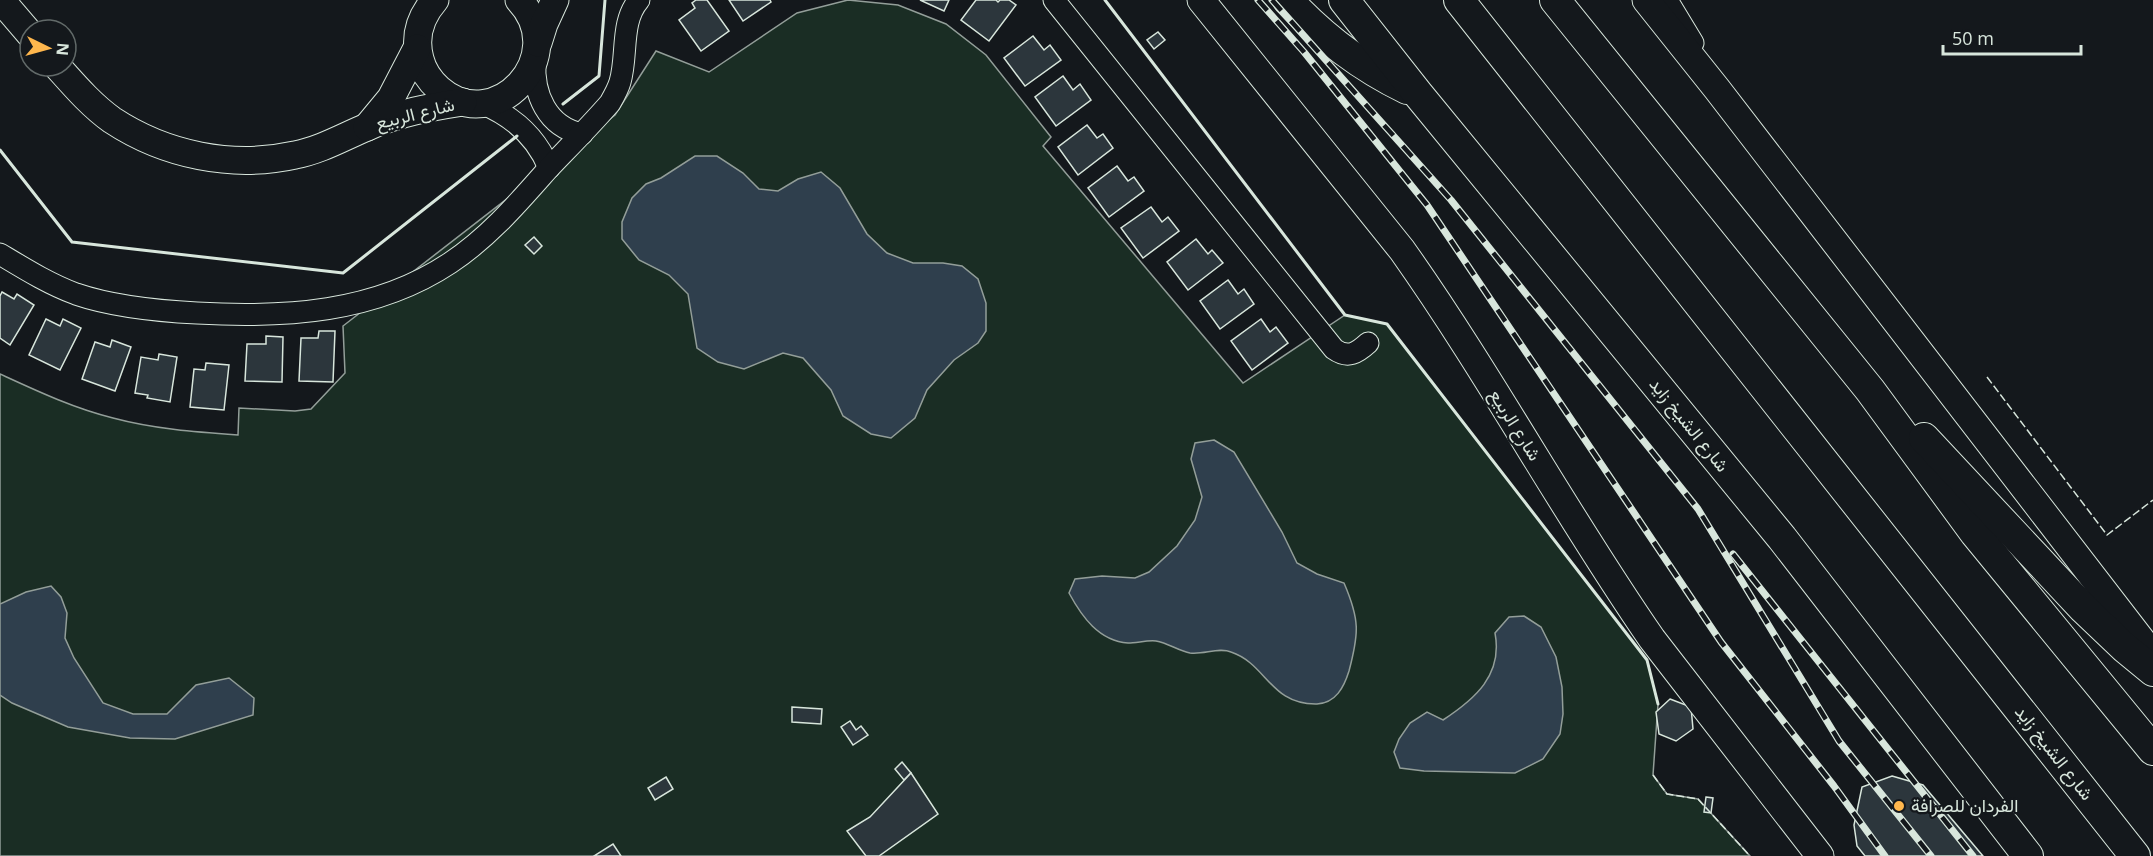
<svg xmlns="http://www.w3.org/2000/svg" width="2153" height="856" viewBox="0 0 2153 856" font-family="'Open Sans',Vazirmatn,sans-serif">
  <style>
    .green { fill: #1a2d24; stroke: #939e99; stroke-width: 1.5 }
    .water { fill: #2f3f4d; stroke: #939e99; stroke-width: 1.5 }
    .building { fill: #2c363c; stroke: #d8e6dc; stroke-width: 1.5 }
    .lines { fill: none; stroke-linecap: round; stroke-linejoin: round }
    .minor-casing { stroke: #d8e6dc; stroke-width: 23 }
    .major-casing { stroke: #d8e6dc; stroke-width: 29 }
    .highway-casing { stroke: #d8e6dc; stroke-width: 32 }
    .minor { stroke: #14181c; stroke-width: 21 }
    .major { stroke: #14181c; stroke-width: 27 }
    .highway { stroke: #14181c; stroke-width: 30 }
    .rail-casing { stroke: #d8e6dc; stroke-width: 7 }
    .rail { stroke: #14181c; stroke-width: 4.5; stroke-dasharray: 14; stroke-linecap: butt }
    .fence { stroke: #d8e6dc; stroke-width: 1.5; stroke-dasharray: 8 3; stroke-linecap: butt }
    .wall { stroke: #d8e6dc; stroke-width: 3 }
    .poi-dot { fill: #ffb74d; stroke: #14181c; stroke-width: 2 }
    .labels { text-anchor: middle; stroke-width: 4.5; stroke-linejoin: round; paint-order: stroke }
    .street-label { font-size: 18px; fill: #d8e6dc; stroke: #14181c }
    .poi-label { font-size: 18px; fill: #d8e6dc; stroke: #14181c; text-anchor: start }
  </style>
  <rect width="100%" height="100%" fill="#14181c"/>
  <!-- green -->
  <path class="green" d="M 848,0 L 898,5 L 946,24 L 986,55 L 1051,137 L 1043,146 L 1243,383 L 1345,315 L 1387,324 L 1647,660 L 1658,704 L 1653,775 L 1667,794 L 1698,799 L 1750,856 L 0,856 L 0,374 C 37,391 73,408 113,418 C 154,429 196,432 238,435 L 239,408 L 295,411 L 311,409 L 345,373 L 343,326 L 615,115 L 656,51 L 709,72 L 797,13 Z"/>
  <!-- water -->
  <g class="water">
    <path d="M 695,156 L 717,156 L 743,173 L 759,189 L 778,191 L 798,179 L 821,172 L 840,188 L 867,234 L 887,253 L 913,263 L 943,263 L 962,266 L 978,279 L 986,303 L 986,331 L 978,343 L 954,360 L 927,390 L 915,418 L 891,438 L 871,434 L 843,416 L 831,390 L 803,358 L 783,353 L 744,369 L 718,362 L 697,348 L 688,294 L 669,275 L 639,260 L 622,239 L 622,222 L 632,198 L 646,184 L 661,178 Z"/>
    <path d="M 1214,440 L 1234,452 L 1282,532 L 1297,563 L 1317,574 L 1344,583 C 1360,620 1359,633 1349,671 C 1344,687 1336,703 1317,704 C 1270,705 1267,664 1231,652 C 1219,647 1203,655 1190,653 C 1179,651 1168,643 1156,641 C 1147,640 1137,643 1128,643 C 1099,641 1082,617 1069,593 L 1075,579 L 1102,576 L 1135,578 L 1149,572 L 1177,546 L 1195,520 L 1202,497 L 1191,459 L 1195,443 Z"/>
    <path d="M 51,586 L 61,597 L 67,613 L 65,638 L 74,658 L 103,703 L 133,714 L 167,714 L 196,685 L 229,678 L 254,698 L 253,715 L 175,739 L 130,738 L 68,727 L 12,703 L 0,695 L 0,604 L 26,592 Z"/>
    <path d="M 1524,616 L 1541,627 L 1556,657 L 1562,687 L 1563,714 L 1560,734 L 1543,759 L 1515,773 L 1424,771 L 1400,768 L 1394,752 L 1399,739 L 1410,723 L 1427,712 L 1443,720 C 1475,699 1503,675 1495,633 L 1509,617 Z"/>
  </g>
  <!-- building -->
  <g class="building">
    <path d="M 696,0 L 707,0 L 729,31 L 701,51 L 679,20 L 695,8 L 692,3 Z"/>
    <path d="M 729,0 L 770,0 L 771,2 L 743,21 Z"/>
    <path d="M 920,0 L 949,0 L 944,11 Z"/>
    <path d="M 976,0 L 996,0 L 998,2 L 1000,0 L 1009,0 L 1016,5 L 989,41 L 961,20 Z"/>
    <path d="M 1158,32 L 1165,40 L 1154,49 L 1147,40 Z"/>
    <path d="M 1033,36 L 1044,50 L 1050,45 L 1061,60 L 1025,86 L 1004,58 Z"/>
    <path d="M 1063,76 L 1073,90 L 1080,84 L 1091,100 L 1056,126 L 1035,97 Z"/>
    <path d="M 1087,125 L 1097,138 L 1103,134 L 1113,148 L 1078,175 L 1058,147 Z"/>
    <path d="M 1117,166 L 1128,181 L 1134,177 L 1144,191 L 1109,217 L 1088,188 Z"/>
    <path d="M 1151,207 L 1162,222 L 1168,217 L 1179,231 L 1143,258 L 1121,228 Z"/>
    <path d="M 534,237 L 542,246 L 534,254 L 525,245 Z"/>
    <path d="M 1196,239 L 1208,254 L 1212,250 L 1223,263 L 1188,290 L 1167,262 Z"/>
    <path d="M 1228,280 L 1238,294 L 1244,289 L 1254,304 L 1220,329 L 1200,301 Z"/>
    <path d="M 2,292 L 14,299 L 17,294 L 34,305 L 10,345 L 0,338 L 0,296 Z"/>
    <path d="M 46,319 L 60,326 L 63,319 L 81,328 L 60,370 L 29,355 Z"/>
    <path d="M 1261,319 L 1270,332 L 1276,327 L 1288,343 L 1252,370 L 1231,341 Z"/>
    <path d="M 319,331 L 335,331 L 333,382 L 299,381 L 301,338 L 318,338 Z"/>
    <path d="M 266,336 L 283,337 L 282,382 L 245,381 L 247,344 L 266,344 Z"/>
    <path d="M 112,340 L 131,347 L 115,391 L 82,379 L 95,342 L 110,347 Z"/>
    <path d="M 159,354 L 177,357 L 170,402 L 147,398 L 148,395 L 135,393 L 141,357 L 158,360 Z"/>
    <path d="M 206,363 L 229,365 L 224,410 L 190,407 L 194,369 L 205,370 Z"/>
    <path d="M 1670,699 L 1691,707 L 1693,729 L 1676,741 L 1659,734 L 1656,712 Z"/>
    <path d="M 792,707 L 822,709 L 821,724 L 792,722 Z"/>
    <path d="M 850,721 L 856,730 L 861,726 L 868,735 L 853,745 L 841,727 Z"/>
    <path d="M 902,762 L 911,773 L 904,780 L 895,769 Z"/>
    <path d="M 911,773 L 938,814 L 879,856 L 866,856 L 847,831 L 870,817 Z"/>
    <path d="M 1892,776 L 1923,785 L 1983,856 L 1865,856 L 1857,846 L 1854,825 L 1862,787 Z"/>
    <path d="M 666,777 L 673,789 L 655,800 L 648,788 Z"/>
    <path d="M 1706,797 L 1713,798 L 1711,813 L 1704,812 Z"/>
    <path d="M 613,844 L 621,856 L 594,856 Z"/>
  </g>
  <g class="lines">
    <!-- minor casing -->
    <g class="minor-casing">
      <g id="minor">
        <path d="M 1054,0 L 1334,349 C 1348,359 1357,353 1368,343"/>
        <path d="M 1667,0 L 1693,43"/>
        <path d="M 535,61 C 533,94 547,127 582,134"/>
        <path d="M 481,103 C 513,116 536,136 549,168"/>
        <path d="M 0,254 C 25,269 49,284 76,294 C 114,307 157,311 197,313 C 284,318 375,313 450,263 C 489,237 518,203 548,169 C 569,147 590,126 610,103 C 614,96 618,89 620,82 C 628,55 620,22 639,0"/>
      </g>
    </g>
    <!-- major casing -->
    <g class="major-casing">
      <g id="major">
        <path d="M 1,0 L 30,34"/>
        <path d="M 435,0 C 420,17 414,37 420,59 C 423,71 430,81 439,89 C 495,138 572,56 519,0"/>
        <path d="M 1201,0 L 1402,250 C 1491,376 1564,512 1652,639 L 1820,856"/>
        <path d="M 1646,0 L 1717,89 L 2153,655"/>
        <path d="M 538,43 L 544,24 L 555,0"/>
        <path d="M 57,66 C 74,85 91,105 112,120 C 165,155 232,169 295,155 C 321,150 343,137 367,127 C 397,113 431,107 463,102"/>
        <path d="M 367,127 L 391,98 L 417,48"/>
      </g>
    </g>
    <!-- highway casing -->
    <g class="highway-casing">
      <g id="highway">
        <path d="M 1288,0 C 1322,37 1362,67 1407,89"/>
        <path d="M 1344,0 L 1418,94 L 1782,538 L 2028,856"/>
        <path d="M 1459,0 L 2135,856"/>
        <path d="M 1555,0 L 1870,390 L 1975,533 L 2153,750"/>
        <path d="M 1924,438 L 2084,609 L 2125,648 L 2153,671"/>
      </g>
    </g>
    <!-- minor -->
    <use href="#minor" class="minor"/>
    <!-- major -->
    <use href="#major" class="major"/>
    <!-- highway -->
    <use href="#highway" class="highway"/>
    <!-- rail casing -->
    <g class="rail-casing">
      <g id="rail">
        <path d="M 1258,0 L 1304,52 L 1427,205 L 1721,642 L 1834,786 L 1885,856"/>
        <path d="M 1272,0 L 1451,200 L 1698,509 L 1839,741 L 1931,856"/>
        <path d="M 1733,554 L 1973,856"/>
      </g>
    </g>
    <!-- rail -->
    <use href="#rail" class="rail"/>
    <!-- fence -->
    <g class="fence">
      <path d="M 1987,377 L 2107,535 L 2153,500"/>
      <path d="M 1653,775 L 1667,794 L 1698,799 L 1750,856"/>
    </g>
    <!-- wall -->
    <g class="wall">
      <path d="M 1105,0 L 1345,315 L 1387,324 L 1647,660 L 1658,704"/>
      <path d="M 563,104 L 599,76 L 605,0"/>
      <path d="M 0,150 L 72,242 L 343,273 L 517,136"/>
    </g>
  </g>
  <!-- markers -->
  <circle class="poi-dot" cx="1899" cy="806" r="6"/>
  <g class="labels">
    <!-- street labels -->
    <g class="street-label">
      <text transform="translate(415 114) rotate(-14)" y="6">شارع الربيع</text>
      <text transform="translate(1515 425) rotate(58)" y="6">شارع الربيع</text>
      <text transform="translate(1689 425) rotate(51)" y="6">شارع الشيخ زايد</text>
      <text transform="translate(2054 753) rotate(52)" y="6">شارع الشيخ زايد</text>
    </g>
    <!-- poi labels -->
    <g class="poi-label">
      <text x="1911" y="812">الفردان للصرافة</text>
    </g>
  </g>
  <!-- north arrow -->
  <g transform="translate(48 48) rotate(95)"><circle r="28" fill="#14181c" stroke="#626a69" stroke-width="1.5"/>
  <path d="M0-4.5L10 22L0 15L-10 22Z" fill="#ffb74d"/>
  <text y="-9" font-size="16" font-weight="bold" text-anchor="middle" fill="#d8e6dc">N</text>
  </g>
  <!-- scale -->
  <path d="M1943 45v9h138v-9" fill="none" stroke="#d8e6dc" stroke-width="3"/>
  <text x="1952" y="45" font-size="18" fill="#d8e6dc" stroke="#14181c" stroke-width="4.5" paint-order="stroke">50 m</text>
</svg>
